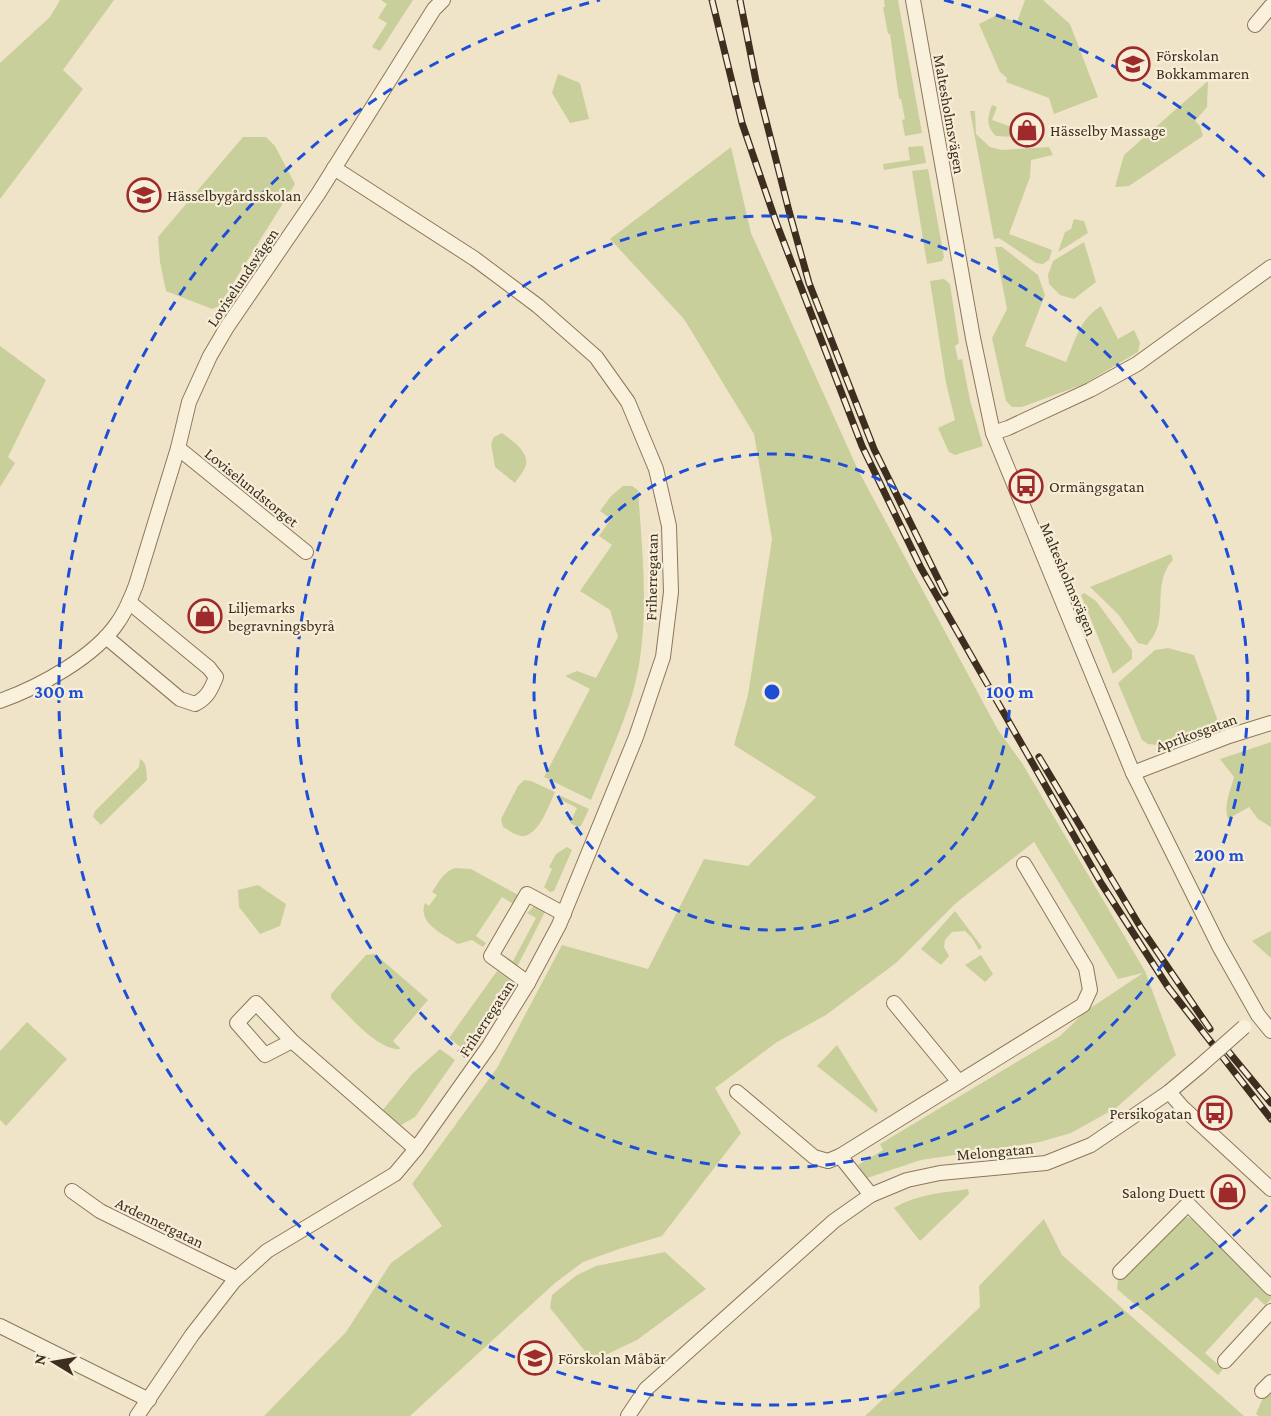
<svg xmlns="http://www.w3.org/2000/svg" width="1271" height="1416" viewBox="0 0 1271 1416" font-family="'Crimson Pro',serif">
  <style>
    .green { fill: #c9cf9b }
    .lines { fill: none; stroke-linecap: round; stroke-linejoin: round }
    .minor-casing { stroke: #8d765c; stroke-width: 16 }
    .minor { stroke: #faf1dc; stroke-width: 14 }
    .rail-casing { stroke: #3d2e20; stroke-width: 7 }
    .rail { stroke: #f7eed8; stroke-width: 4.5; stroke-dasharray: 14; stroke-linecap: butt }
    .minor-bridge-casing { stroke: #8d765c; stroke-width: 16; stroke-linecap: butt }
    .minor-bridge { stroke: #faf1dc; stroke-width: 14 }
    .ring { fill: none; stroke: #1d4ed8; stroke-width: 3; stroke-dasharray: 10 8 }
    .labels { text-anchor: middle; stroke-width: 4.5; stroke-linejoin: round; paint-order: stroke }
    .poi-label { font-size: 16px; fill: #3d2e20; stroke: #f7eed8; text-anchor: start }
    .street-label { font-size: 16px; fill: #3d2e20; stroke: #f7eed8 }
    .centre { fill: #1d4ed8; stroke: #f7eed8; stroke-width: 3 }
    .ring-label { font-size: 18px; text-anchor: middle; font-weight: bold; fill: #1d4ed8; stroke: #f7eed8; stroke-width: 4.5; stroke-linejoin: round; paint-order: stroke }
  </style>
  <rect width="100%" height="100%" fill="#f0e4c8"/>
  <!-- green -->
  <g class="green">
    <path d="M 60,0 L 114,0 L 63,70 L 83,89 L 0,199 L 0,63 L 50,17 Z"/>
    <path d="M 381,0 L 413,0 L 380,51 L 372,47 L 387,23 L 378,18 L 387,4 Z"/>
    <path d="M 884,0 L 898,0 L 922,133 L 905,136 L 902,120 L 905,119 L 901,99 L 899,99 L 890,34 L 888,34 L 883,7 L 885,7 Z"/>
    <path d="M 1025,0 L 1043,0 L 1070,24 L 1098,97 L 1054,114 L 1049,98 L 1006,82 L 1007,78 L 1000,72 L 979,24 L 997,15 L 1017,22 Z"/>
    <path d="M 558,74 L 580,83 L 589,119 L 570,123 L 552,93 Z"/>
    <path d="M 1208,81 L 1207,107 L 1195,121 L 1200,126 L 1203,136 L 1129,186 L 1115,187 L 1124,155 Z"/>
    <path d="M 992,105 L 997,107 L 992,120 L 1012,127 L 1010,130 L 1016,132 L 1014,137 L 996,136 C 986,126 987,118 992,105 Z"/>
    <path d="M 970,111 L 975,111 L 976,134 L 990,147 L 1002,150 L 1049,147 L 1053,155 L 1031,160 L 1030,177 L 1009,234 L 1052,250 L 1049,260 L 1043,264 L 1036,263 L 999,238 L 994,239 Z"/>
    <path d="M 243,137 L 266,137 L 275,146 L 295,184 L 219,306 L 212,309 L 166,291 L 160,262 L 158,237 Z"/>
    <path d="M 923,146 L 926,163 L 884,170 L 883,164 L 910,160 L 908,147 Z"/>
    <path d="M 731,147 L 751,233 L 858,470 L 998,730 L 1022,763 L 1145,971 L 1176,1055 L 1116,1108 L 1071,1133 L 1040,1142 L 921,1160 L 867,1178 L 858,1165 L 883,1150 L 880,1144 L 1060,1036 L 1086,1011 L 1143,973 L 1118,979 L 1034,842 L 956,903 L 896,963 L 826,1015 L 777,1042 L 715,1088 L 741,1133 L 662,1236 L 622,1248 L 583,1262 L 555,1283 L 410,1416 L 264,1416 L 346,1332 L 391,1263 L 442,1226 L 412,1184 L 497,1068 L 562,945 L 648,969 L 704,859 L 748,866 L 816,797 L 734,745 L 748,695 L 772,539 L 754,434 L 684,319 L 610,239 Z"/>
    <path d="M 928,169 L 944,257 L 942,261 L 927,264 L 912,171 Z"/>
    <path d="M 1074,219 L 1084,221 L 1088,233 L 1058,252 L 1065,232 L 1071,229 Z"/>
    <path d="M 1084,242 L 1096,282 L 1074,299 L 1060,295 L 1049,284 L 1048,275 L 1053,261 Z"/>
    <path d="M 995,247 L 1002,247 L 1038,275 L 1045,295 L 1025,346 L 1066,362 C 1076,339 1079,320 1101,306 L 1118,339 L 1134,330 L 1140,343 L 1138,352 L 1084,384 L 1022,407 L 1012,407 L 1006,401 L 992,338 L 1007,309 Z"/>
    <path d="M 944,279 L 950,284 L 959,343 L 955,346 L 958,360 L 962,359 L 970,400 L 983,446 L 955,455 L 949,452 L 938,428 L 955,420 L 946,383 L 930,281 Z"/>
    <path d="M 0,346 L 46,380 L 8,457 L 15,463 L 0,487 Z"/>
    <path d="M 502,433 C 511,440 529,451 526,465 C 524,471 518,478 515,483 L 495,467 L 491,444 L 494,437 Z"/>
    <path d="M 623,486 L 632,486 L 638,490 C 643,561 652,637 629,705 C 618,737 604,768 591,800 L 544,777 L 590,689 L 565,676 L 577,671 L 596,678 L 618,637 L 610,610 L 580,591 L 612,545 L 599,536 L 611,519 L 600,511 L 611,496 Z"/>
    <path d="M 1171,554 L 1173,560 C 1153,581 1166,613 1155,633 C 1153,637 1150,641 1147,645 L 1138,643 L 1118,614 L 1090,587 Z"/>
    <path d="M 1084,593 L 1096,601 L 1132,650 L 1132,659 L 1113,674 L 1081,595 Z"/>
    <path d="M 1168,648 L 1194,655 L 1219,724 L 1157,745 L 1148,744 L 1142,740 L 1118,683 L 1155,650 Z"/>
    <path d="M 1271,742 L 1271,827 L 1258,819 L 1249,807 L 1228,819 C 1223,806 1231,789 1234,777 L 1220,759 Z"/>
    <path d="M 140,759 C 148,763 146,773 147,780 L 101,825 L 93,817 L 95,811 L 139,767 Z"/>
    <path d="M 524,780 L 531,781 L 555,792 C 549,805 538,838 521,836 C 515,835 508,830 503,827 L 501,819 L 518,786 Z"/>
    <path d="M 559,795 L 589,809 L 581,826 L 578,827 L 570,823 L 577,808 L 557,798 Z"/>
    <path d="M 567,847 L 572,850 L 554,891 L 550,892 L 544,887 L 552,869 L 549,867 L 556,854 Z"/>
    <path d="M 455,868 L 471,869 L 518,895 L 513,904 L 502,897 L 476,936 L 486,943 L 483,947 L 472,940 L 458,944 C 444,934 417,924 425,903 L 429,906 L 437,895 L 432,892 C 439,882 443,872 455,868 Z"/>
    <path d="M 258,885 L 286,904 L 280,926 L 260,934 L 239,907 L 238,890 Z"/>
    <path d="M 535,905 L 545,912 L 516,969 L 503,960 L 505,956 L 513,961 L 536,918 L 527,913 Z"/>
    <path d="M 955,911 L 982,947 L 979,950 L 972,938 L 965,931 L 952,932 L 945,940 L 944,947 L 949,956 L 941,965 L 921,949 Z"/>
    <path d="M 1271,931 L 1271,958 L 1252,941 Z"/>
    <path d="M 375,954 L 428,1000 L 393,1041 L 401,1049 C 377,1051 349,1015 331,998 L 331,994 L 366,955 Z"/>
    <path d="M 981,955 L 993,974 L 985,982 L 965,965 Z"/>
    <path d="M 497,971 L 510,980 L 463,1049 L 449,1038 Z"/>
    <path d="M 27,1022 L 67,1059 L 6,1126 L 0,1120 L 0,1051 Z"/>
    <path d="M 837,1045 L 878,1110 L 876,1113 L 817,1066 Z"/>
    <path d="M 440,1049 L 455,1060 L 415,1117 L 401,1125 L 382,1111 L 412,1074 Z"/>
    <path d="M 968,1189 L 969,1194 L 920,1241 L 894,1208 C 917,1194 942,1193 968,1189 Z"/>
    <path d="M 1186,1217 L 1197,1220 L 1271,1295 L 1271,1299 L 1265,1305 L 1256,1297 L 1205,1353 L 1223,1369 L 1218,1375 L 1117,1289 L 1118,1279 L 1175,1219 Z"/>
    <path d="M 1044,1219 L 1062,1255 L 1244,1416 L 865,1416 L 980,1307 L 979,1286 Z"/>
    <path d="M 665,1252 L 706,1289 L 637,1340 L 593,1361 L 550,1308 L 552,1295 L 577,1275 L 596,1266 Z"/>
    <path d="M 1271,1387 L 1271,1416 L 1259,1416 L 1256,1414 L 1265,1393 Z"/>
  </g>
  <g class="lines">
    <!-- minor casing -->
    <g class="minor-casing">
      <g id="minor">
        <path d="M 913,0 L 973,338 L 993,433 L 1133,773 L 1219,946 L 1258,1015 L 1271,1031"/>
        <path d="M 1255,25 L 1271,6"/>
        <path d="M 993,433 L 1008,428 L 1090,390 L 1137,364 L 1271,267"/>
        <path d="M 178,448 L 306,552"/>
        <path d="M 106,637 L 180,699 L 195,704 C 207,698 211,690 216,677 L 209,668 L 129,602"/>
        <path d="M 0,701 C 39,687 95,657 118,622 C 126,611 131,598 136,585 L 178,448 L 189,402 L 210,356 L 227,327 L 318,194 L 434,9 L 443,0"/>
        <path d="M 1133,773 L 1229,736 L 1271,723"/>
        <path d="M 528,983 L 491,956 L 527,894 L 564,914"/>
        <path d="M 894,1003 L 959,1082"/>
        <path d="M 292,1041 L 265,1055 L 237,1023 L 256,1003 L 292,1041 L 416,1149"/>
        <path d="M 737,1092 L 814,1157 L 828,1161 L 840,1156 L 871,1195"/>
        <path d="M 1169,1092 L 1183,1108 L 1271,1189"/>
        <path d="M 840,1156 L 1083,1005 L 1090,990 L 1086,968 L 1024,864"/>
        <path d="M 72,1191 L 100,1211 L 236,1278"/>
        <path d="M 1120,1272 L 1188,1204 L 1271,1288"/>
        <path d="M 0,1326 L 149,1400"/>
        <path d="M 1225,1361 L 1271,1311"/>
        <path d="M 1262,1391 L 1271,1382"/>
        <path d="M 137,1416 L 192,1335 L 234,1281 L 267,1251 L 395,1174 L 416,1149 L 489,1046 L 528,983 L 559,925 L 636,737 L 663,657 L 671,592 L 669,526 L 656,469 L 628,402 L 596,357 L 538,306 L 475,259 L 334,168"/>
        <path d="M 628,1416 L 646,1389 L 834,1221 L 871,1195 L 907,1180 L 940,1173 L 1046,1163 L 1091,1145 L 1169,1092 L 1200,1066"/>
      </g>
    </g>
    <!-- minor -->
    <use href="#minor" class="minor"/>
    <!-- rail casing -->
    <g class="rail-casing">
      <g id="rail">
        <path d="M 712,0 L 742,123 L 776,222 L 862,446 L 921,568 L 1101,883 L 1168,987 L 1271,1119"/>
        <path d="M 740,0 L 756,81 L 789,211 L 809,283 L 874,449 L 945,593"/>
        <path d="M 1039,757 L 1141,928 L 1210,1029"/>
        <path d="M 1223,1045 L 1271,1103"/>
      </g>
    </g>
    <!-- rail -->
    <use href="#rail" class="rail"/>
    <!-- minor-bridge casing -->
    <g class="minor-bridge-casing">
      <path id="minor-bridge" d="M 1200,1066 L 1244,1027"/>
    </g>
    <!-- minor-bridge -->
    <use href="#minor-bridge" class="minor-bridge"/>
  </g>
  <!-- distance rings -->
  <g class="ring">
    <circle cx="772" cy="692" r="238"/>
    <circle cx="772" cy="692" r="476"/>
    <path d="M1267 1205A713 713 0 1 1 600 0M944 0A713 713 0 0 1 1267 179"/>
  </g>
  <!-- icons -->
  <defs>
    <g id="school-ring" transform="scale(1.725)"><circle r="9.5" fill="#f7eed8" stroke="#9e2a2b" stroke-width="1.5"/><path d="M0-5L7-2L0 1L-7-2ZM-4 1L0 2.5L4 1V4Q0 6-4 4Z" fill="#9e2a2b"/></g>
    <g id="shop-ring" transform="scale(1.725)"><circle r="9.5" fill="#f7eed8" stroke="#9e2a2b" stroke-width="1.5"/><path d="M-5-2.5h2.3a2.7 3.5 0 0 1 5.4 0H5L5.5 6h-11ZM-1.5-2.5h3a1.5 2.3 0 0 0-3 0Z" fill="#9e2a2b"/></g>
    <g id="bus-ring" transform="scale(1.725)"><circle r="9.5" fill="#f7eed8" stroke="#9e2a2b" stroke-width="1.5"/><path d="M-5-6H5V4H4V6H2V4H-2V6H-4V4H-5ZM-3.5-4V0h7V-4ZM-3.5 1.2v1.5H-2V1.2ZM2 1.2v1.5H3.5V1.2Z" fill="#9e2a2b"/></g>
  </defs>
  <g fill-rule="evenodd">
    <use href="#school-ring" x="1133" y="64"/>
    <use href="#shop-ring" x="1027" y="130"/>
    <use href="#school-ring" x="144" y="195"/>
    <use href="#bus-ring" x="1026" y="486"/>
    <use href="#shop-ring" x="205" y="616"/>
    <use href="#bus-ring" x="1215" y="1113"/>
    <use href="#shop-ring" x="1228" y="1192"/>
    <use href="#school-ring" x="535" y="1358"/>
  </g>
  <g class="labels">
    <!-- poi labels -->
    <g class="poi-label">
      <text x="1156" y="61">Förskolan<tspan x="1156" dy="18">Bokkammaren</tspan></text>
      <text x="1050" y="136">Hässelby Massage</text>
      <text x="167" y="201">Hässelbygårdsskolan</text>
      <text x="1049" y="492">Ormängsgatan</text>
      <text x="228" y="613">Liljemarks<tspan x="228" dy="18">begravningsbyrå</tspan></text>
      <text x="1192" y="1119" text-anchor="end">Persikogatan</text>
      <text x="1205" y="1198" text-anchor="end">Salong Duett</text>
      <text x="558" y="1364">Förskolan Måbär</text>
    </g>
    <!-- street labels -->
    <g class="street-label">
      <text transform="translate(950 114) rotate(80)" y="6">Maltesholmsvägen</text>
      <text transform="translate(242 277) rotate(-56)" y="6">Loviselundsvägen</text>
      <text transform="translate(252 487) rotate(39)" y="6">Loviselundstorget</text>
      <text transform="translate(651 577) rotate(-89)" y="6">Friherregatan</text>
      <text transform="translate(1069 579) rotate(67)" y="6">Maltesholmsvägen</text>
      <text transform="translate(1196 732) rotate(-20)" y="6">Aprikosgatan</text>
      <text transform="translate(486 1018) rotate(-57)" y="6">Friherregatan</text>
      <text transform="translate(995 1151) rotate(-5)" y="6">Melongatan</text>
      <text transform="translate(160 1222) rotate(26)" y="6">Ardennergatan</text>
    </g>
  </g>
  <circle cx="772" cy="692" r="9" class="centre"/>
  <g class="ring-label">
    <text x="1010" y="698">100 m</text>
    <text x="59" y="698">300 m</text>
    <text x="1219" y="861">200 m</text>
  </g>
  <!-- north arrow -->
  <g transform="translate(54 1362) rotate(281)" stroke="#f7eed8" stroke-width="4.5" paint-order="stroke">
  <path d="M0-4.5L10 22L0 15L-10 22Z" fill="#3d2e20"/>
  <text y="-9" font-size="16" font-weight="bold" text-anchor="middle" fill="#3d2e20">N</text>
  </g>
</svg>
